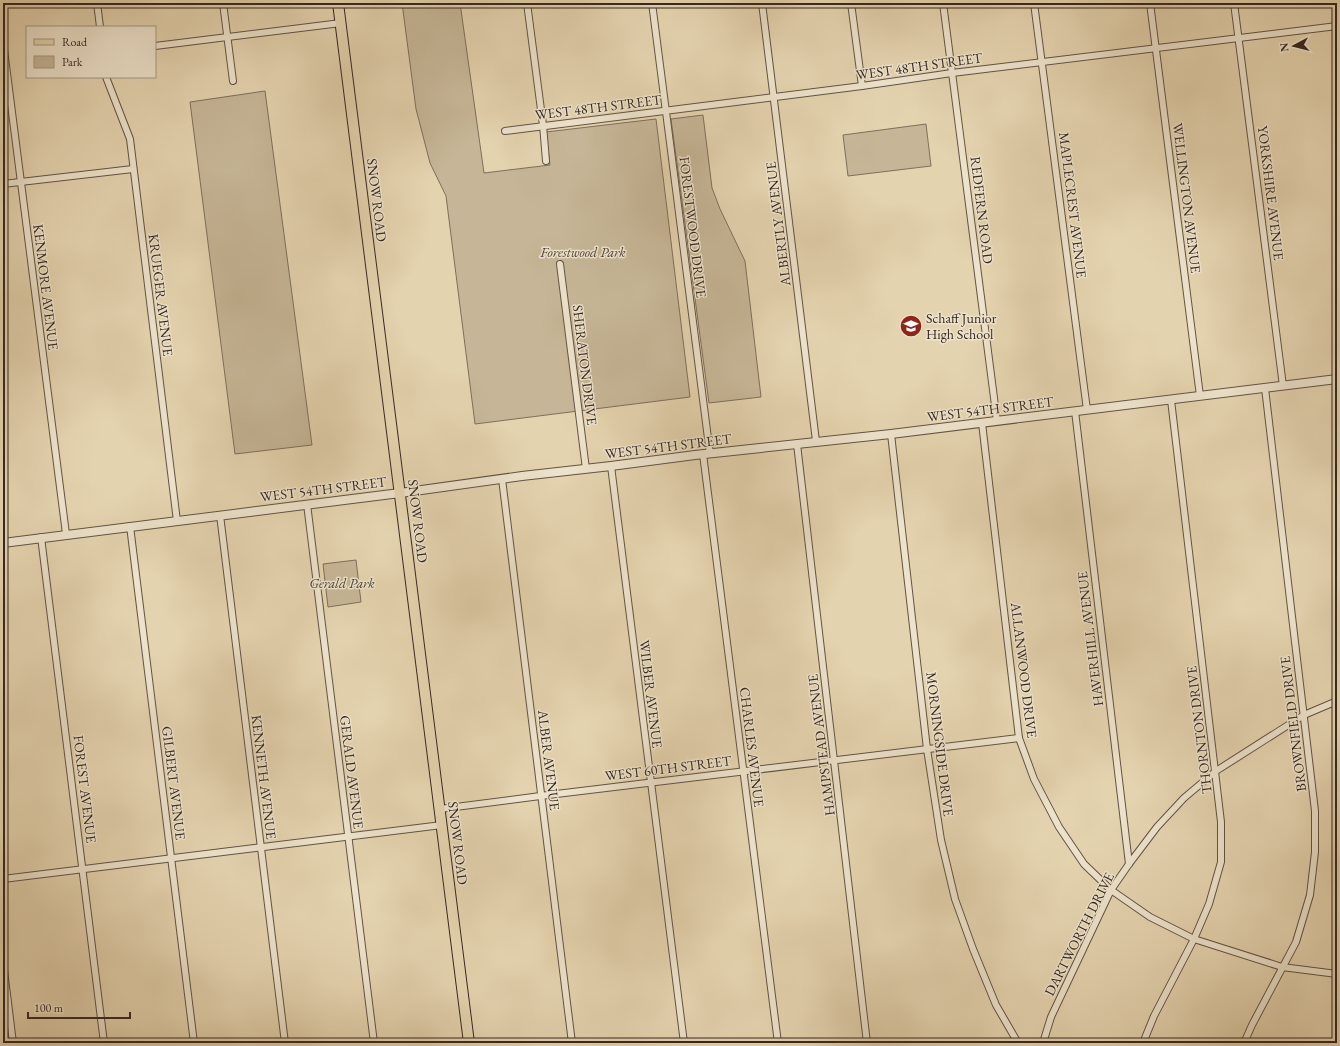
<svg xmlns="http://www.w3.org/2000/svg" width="1340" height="1046" viewBox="0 0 1340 1046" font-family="'EB Garamond',serif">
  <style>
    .green { fill: #c6b697; stroke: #7e6f5c }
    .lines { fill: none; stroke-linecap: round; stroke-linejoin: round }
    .minor-casing { stroke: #625344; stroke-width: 8 }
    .tertiary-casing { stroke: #625344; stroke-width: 10 }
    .primary-casing { stroke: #362820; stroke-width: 12 }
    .minor { stroke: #ede2cb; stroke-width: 6 }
    .tertiary { stroke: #ede2cb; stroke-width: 8 }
    .primary { stroke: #e4d3af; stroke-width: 10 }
    .labels { text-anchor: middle; stroke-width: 3; stroke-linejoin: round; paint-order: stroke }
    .street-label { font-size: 14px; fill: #362820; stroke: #ede2cb }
    .park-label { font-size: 14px; font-style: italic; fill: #534438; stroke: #ede2cb }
    .poi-label { font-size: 14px; fill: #362820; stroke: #ede2cb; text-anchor: start }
  </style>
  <rect width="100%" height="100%" fill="#e4d3af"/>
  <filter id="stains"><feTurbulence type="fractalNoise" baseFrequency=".005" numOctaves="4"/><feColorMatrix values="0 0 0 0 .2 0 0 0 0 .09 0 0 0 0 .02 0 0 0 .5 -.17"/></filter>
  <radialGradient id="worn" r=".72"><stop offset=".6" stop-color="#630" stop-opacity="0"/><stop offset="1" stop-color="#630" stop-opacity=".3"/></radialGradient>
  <!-- green -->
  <g class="green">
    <path d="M 402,3 L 460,3 L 484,173 L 550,165 L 546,132 L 656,119 L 690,397 L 475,424 L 446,196 L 430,163 L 416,109 Z"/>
    <path d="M 265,91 L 312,445 L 235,454 L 190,102 Z"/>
    <path d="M 703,115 L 712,188 L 720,209 L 745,261 L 761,397 L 709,403 L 671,119 Z"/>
    <path d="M 926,124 L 931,166 L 848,176 L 843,135 Z"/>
    <path d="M 356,560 L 361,602 L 328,607 L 323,564 Z"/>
  </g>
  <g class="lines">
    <!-- minor casing -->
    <g class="minor-casing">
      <g id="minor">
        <path d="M 97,3 L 100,27"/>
        <path d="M 223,3 L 233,81"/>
        <path d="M 527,3 L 543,125 L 546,161"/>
        <path d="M 652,3 L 710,454"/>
        <path d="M 762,3 L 816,441"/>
        <path d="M 851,3 L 862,86"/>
        <path d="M 943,3 L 997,421"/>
        <path d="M 1034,3 L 1087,410"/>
        <path d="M 1150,3 L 1200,396"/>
        <path d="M 1234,3 L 1283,386"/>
        <path d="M 3,42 L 66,534"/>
        <path d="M 155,46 L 341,23"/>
        <path d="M 106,77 L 130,139 L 177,521"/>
        <path d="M 505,131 L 862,86 L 952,73 L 1337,26"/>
        <path d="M 3,184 L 133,169"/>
        <path d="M 560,264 L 586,469"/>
        <path d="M 1075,411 L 1129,864"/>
        <path d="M 982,423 L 1019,738 L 1034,779 L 1059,827 L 1084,864 L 1111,890 L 1150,917 L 1194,939 L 1282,967 L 1337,974"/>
        <path d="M 891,434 L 927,749 L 941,840 L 955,899 L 973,949 L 996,1005 L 1018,1043"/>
        <path d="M 797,444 L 867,1043"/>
        <path d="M 703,454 L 778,1043"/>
        <path d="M 611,466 L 684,1043"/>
        <path d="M 502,479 L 572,1043"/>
        <path d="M 307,504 L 374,1043"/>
        <path d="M 220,515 L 285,1043"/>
        <path d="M 130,526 L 194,1043"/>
        <path d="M 41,537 L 104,1043"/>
        <path d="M 440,809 L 548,795 L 1019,738"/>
        <path d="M 3,879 L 442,825"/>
        <path d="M 3,962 L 13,1043"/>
        <path d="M 1043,1043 L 1051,1017 L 1111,890 L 1129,864 L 1157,827 L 1184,798 L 1216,771 L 1304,715 L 1337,701"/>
        <path d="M 1143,1043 L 1154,1016 L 1194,939 L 1209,904 L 1221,862 L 1221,822 L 1171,400"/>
        <path d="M 1244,1043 L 1252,1025 L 1296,942 L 1310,895 L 1315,852 L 1315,811 L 1265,388"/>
      </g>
    </g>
    <!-- tertiary casing -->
    <g class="tertiary-casing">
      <path id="tertiary" d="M 3,543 L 400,493 L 522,476 L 611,466 L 695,455 L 891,434 L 1337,379"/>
    </g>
    <!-- primary casing -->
    <g class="primary-casing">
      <path id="primary" d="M 338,3 L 469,1043"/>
    </g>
    <!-- minor -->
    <use href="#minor" class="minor"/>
    <!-- tertiary -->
    <use href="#tertiary" class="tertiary"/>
    <!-- primary -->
    <use href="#primary" class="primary"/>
  </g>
  <!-- icons -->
  <defs>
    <g id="school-disc" transform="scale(1.15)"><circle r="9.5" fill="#8f2418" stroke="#ede2cb"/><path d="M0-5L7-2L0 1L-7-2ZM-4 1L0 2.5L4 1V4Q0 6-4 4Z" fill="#fff"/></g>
  </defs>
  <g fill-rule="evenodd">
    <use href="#school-disc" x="911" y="326"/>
  </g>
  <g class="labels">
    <!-- street labels -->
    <g class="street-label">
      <text transform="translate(919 66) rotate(-8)" y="5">WEST 48TH STREET</text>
      <text transform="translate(598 107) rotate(-7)" y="5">WEST 48TH STREET</text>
      <text transform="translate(1271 193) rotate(83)" y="5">YORKSHIRE AVENUE</text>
      <text transform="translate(1187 198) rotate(83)" y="5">WELLINGTON AVENUE</text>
      <text transform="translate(377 200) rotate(83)" y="5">SNOW ROAD</text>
      <text transform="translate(1073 205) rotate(83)" y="5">MAPLECREST AVENUE</text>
      <text transform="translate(982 210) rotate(83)" y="5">REDFERN ROAD</text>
      <text transform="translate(778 224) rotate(-97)" y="5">ALBERTLY AVENUE</text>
      <text transform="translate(693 227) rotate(83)" y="5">FORESTWOOD DRIVE</text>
      <text transform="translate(46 287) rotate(83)" y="5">KENMORE AVENUE</text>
      <text transform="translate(161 295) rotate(83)" y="5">KRUEGER AVENUE</text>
      <text transform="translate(585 365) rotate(83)" y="5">SHERATON DRIVE</text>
      <text transform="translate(990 409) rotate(-7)" y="5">WEST 54TH STREET</text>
      <text transform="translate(668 446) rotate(-7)" y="5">WEST 54TH STREET</text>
      <text transform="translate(323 489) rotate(-7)" y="5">WEST 54TH STREET</text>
      <text transform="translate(418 521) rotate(83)" y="5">SNOW ROAD</text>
      <text transform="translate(1090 639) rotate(-97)" y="5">HAVERHILL AVENUE</text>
      <text transform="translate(1024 670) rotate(83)" y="5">ALLANWOOD DRIVE</text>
      <text transform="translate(651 694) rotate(83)" y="5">WILBER AVENUE</text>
      <text transform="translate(1293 724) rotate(-97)" y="5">BROWNFIELD DRIVE</text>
      <text transform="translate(1199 730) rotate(-97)" y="5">THORNTON DRIVE</text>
      <text transform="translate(940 744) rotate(83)" y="5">MORNINGSIDE DRIVE</text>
      <text transform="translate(821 745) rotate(-97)" y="5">HAMPSTEAD AVENUE</text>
      <text transform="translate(752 747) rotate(83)" y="5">CHARLES AVENUE</text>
      <text transform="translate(549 760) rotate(83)" y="5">ALBER AVENUE</text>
      <text transform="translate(668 768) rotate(-7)" y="5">WEST 60TH STREET</text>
      <text transform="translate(352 772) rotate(83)" y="5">GERALD AVENUE</text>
      <text transform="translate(264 777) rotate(83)" y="5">KENNETH AVENUE</text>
      <text transform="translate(174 783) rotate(83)" y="5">GILBERT AVENUE</text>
      <text transform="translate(85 789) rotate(83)" y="5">FOREST AVENUE</text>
      <text transform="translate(458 843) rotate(83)" y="5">SNOW ROAD</text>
      <text transform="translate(1079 934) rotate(-63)" y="5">DARTWORTH DRIVE</text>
    </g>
    <!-- park labels -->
    <g class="park-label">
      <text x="583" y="257">Forestwood Park</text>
      <text x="342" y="588">Gerald Park</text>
    </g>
    <!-- poi labels -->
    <g class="poi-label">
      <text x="926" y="323">Schaff Junior<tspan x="926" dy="16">High School</tspan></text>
    </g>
  </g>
  <!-- margin -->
  <rect width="1340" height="1046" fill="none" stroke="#e4d3af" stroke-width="16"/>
  <rect x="4" y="4" width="1332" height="1038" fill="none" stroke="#362820" stroke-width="2"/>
  <rect x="8" y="8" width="1324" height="1030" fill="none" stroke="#362820"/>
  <!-- legend -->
  <rect x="26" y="26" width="130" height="52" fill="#ede2cb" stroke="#a49887"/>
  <rect x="34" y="39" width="20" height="6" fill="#e4d3af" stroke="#a49887"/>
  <text x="62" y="46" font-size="12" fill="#362820">Road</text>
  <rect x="34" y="56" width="20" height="12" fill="#c6b697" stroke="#a49887"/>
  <text x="62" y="66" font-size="12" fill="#362820">Park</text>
  <!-- north arrow -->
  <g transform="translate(1294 46) rotate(263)" stroke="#ede2cb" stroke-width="3" paint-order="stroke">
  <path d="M0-3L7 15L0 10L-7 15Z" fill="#362820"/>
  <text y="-6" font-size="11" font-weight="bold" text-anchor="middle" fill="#362820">N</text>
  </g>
  <!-- scale -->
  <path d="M28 1012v6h102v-6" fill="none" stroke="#362820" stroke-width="2"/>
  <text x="34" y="1012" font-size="12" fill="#362820" stroke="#ede2cb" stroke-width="3" paint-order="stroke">100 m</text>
  <rect width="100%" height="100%" filter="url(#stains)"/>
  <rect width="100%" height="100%" fill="url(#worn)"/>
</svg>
